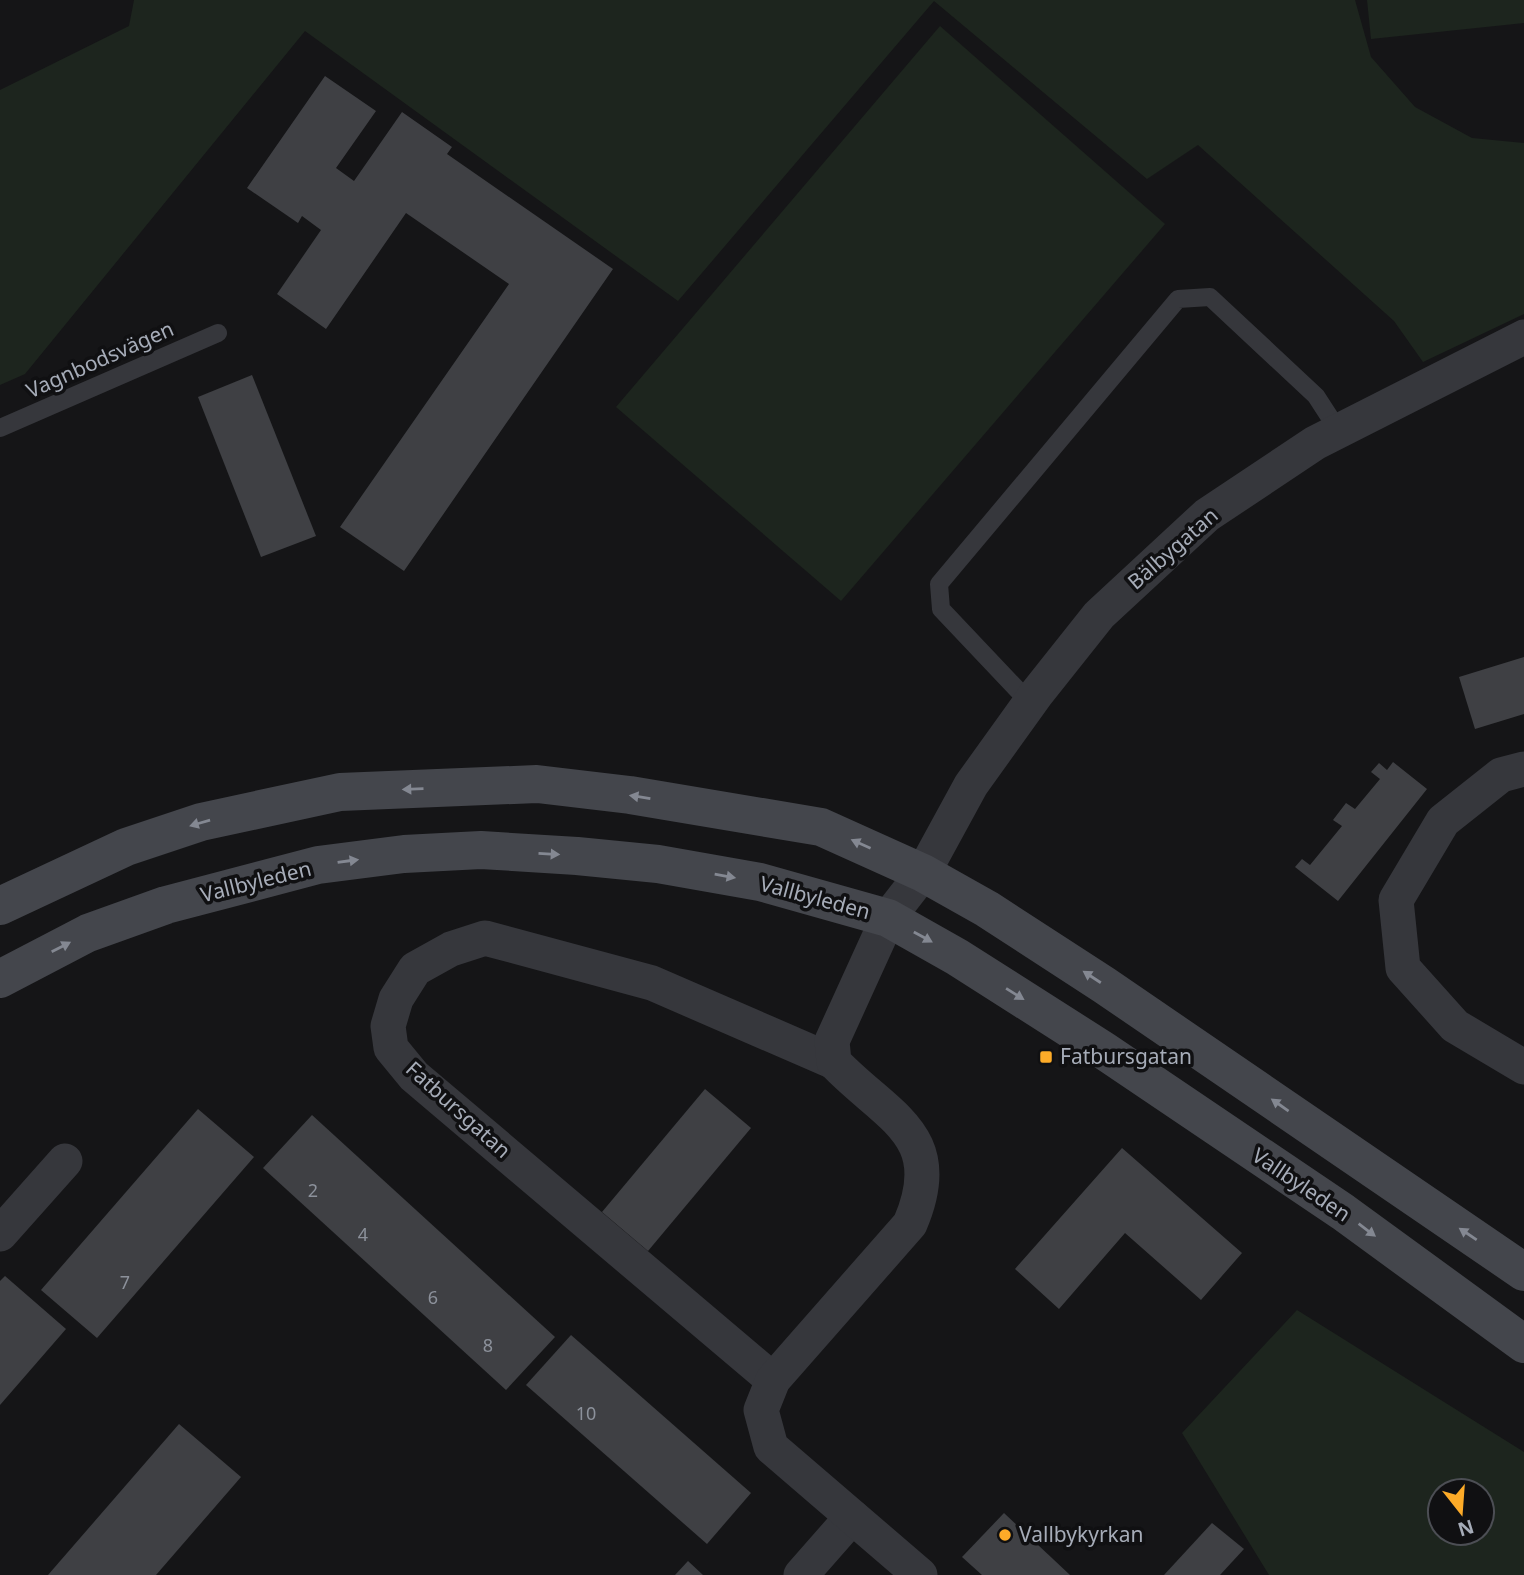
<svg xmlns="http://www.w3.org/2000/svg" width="1524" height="1575" viewBox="0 0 1524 1575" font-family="'Noto Sans',sans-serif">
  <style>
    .green { fill: #1d251e; fill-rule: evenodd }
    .building { fill: #3f4044 }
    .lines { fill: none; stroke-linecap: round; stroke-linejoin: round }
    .lane { stroke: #36373c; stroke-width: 18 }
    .street { stroke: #36373c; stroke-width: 35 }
    .secondary { stroke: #44464c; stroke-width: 38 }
    .oneway { fill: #848892 }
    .poi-dot { fill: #fdab28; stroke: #101012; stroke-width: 2.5 }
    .labels { text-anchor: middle; stroke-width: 7; stroke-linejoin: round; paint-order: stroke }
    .number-label { font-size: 18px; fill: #8c919b }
    .street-label { font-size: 21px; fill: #a6acb8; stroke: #101012 }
    .poi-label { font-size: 21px; fill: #a6acb8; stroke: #101012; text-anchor: start }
  </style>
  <rect width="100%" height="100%" fill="#151517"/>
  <!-- green -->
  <g class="green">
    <path d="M 134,0 L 1355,0 L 1371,57 L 1415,107 L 1472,138 L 1524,143 L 1524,314 L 1423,362 L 1394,321 L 1198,145 L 1147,179 L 934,1 L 678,301 L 305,31 L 25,374 L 0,385 L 0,90 L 129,26 Z"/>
    <path d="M 1367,0 L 1524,0 L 1524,23 L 1371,39 Z"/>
    <path d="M 940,26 L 1165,224 L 841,601 L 616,407 Z"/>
    <path d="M 1297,1310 L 1524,1452 L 1524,1575 L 1269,1575 L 1182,1433 ZM 1440,1491 L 1482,1491 L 1482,1533 L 1440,1533 Z"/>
  </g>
  <!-- building -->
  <g class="building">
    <path d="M 325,76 L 376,111 L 336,168 L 354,181 L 402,112 L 452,147 L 447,154 L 613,269 L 404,571 L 340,527 L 509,284 L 406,213 L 326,329 L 277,294 L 321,230 L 302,216 L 298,223 L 247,188 Z"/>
    <path d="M 252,375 L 316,536 L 261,557 L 198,397 Z"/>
    <path d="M 1524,657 L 1524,714 L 1475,729 L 1459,677 Z"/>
    <path d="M 1393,762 L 1427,789 L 1338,901 L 1295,867 L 1302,859 L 1310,865 L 1342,826 L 1333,820 L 1346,803 L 1355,809 L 1380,779 L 1371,772 L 1379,763 L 1387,770 Z"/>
    <path d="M 705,1089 L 751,1128 L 648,1251 L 602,1212 Z"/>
    <path d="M 198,1109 L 254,1157 L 97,1338 L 41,1290 Z"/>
    <path d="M 312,1115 L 555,1337 L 506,1390 L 263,1168 Z"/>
    <path d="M 1122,1148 L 1242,1253 L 1201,1300 L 1125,1233 L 1059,1309 L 1015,1269 Z"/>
    <path d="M 5,1276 L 66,1329 L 0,1405 L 0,1281 Z"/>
    <path d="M 571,1335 L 751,1493 L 707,1544 L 526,1385 Z"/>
    <path d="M 179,1424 L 241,1477 L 156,1575 L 48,1575 Z"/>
    <path d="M 1004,1513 L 1070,1575 L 982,1575 L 962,1557 Z"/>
    <path d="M 1212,1523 L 1244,1549 L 1220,1575 L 1164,1575 Z"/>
    <path d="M 688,1561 L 703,1575 L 675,1575 Z"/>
  </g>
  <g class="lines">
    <!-- lane -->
    <g class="lane">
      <path d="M 0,428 L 218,333"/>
      <path d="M 1030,703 L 941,609 L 939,584 L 1178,299 L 1210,297 L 1316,396 L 1338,430"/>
    </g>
    <!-- street -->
    <g class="street">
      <path d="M 1524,769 L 1501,775 L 1443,821 L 1396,900 L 1403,968 L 1455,1026 L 1524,1067"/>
      <path d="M 0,1234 L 65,1161"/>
      <path d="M 773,1380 L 414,1076 L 391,1048 L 388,1026 L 396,999 L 415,969 L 451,949 L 485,938 L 652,983 L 834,1062"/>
      <path d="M 801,1575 L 852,1517"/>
      <path d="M 920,1575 L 771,1447 L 761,1410 L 773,1380 L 910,1224 C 949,1134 886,1117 834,1062 L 832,1041 L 888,918 L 923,873 L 971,785 L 1037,693 L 1099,615 L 1207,515 L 1315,443 L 1524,337"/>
    </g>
    <!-- secondary -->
    <g class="secondary">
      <path d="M 0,906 L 126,847 L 201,822 L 340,792 L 537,784 L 630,795 L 821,827 L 923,873 L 987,909 L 1104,985 L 1524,1272"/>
      <path d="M 0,979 L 88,933 L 166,905 L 318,865 L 404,854 L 481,850 L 577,856 L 658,864 L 760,882 L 888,918 L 957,957 L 1103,1050 L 1343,1212 L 1524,1344"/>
    </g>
  </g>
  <!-- one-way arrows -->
  <defs><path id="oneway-solid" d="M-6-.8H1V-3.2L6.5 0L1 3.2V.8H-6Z" transform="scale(1.75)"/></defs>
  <g class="oneway">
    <use href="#oneway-solid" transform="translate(413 789) rotate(178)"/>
    <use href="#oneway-solid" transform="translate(640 797) rotate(-171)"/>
    <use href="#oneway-solid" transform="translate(200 823) rotate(164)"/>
    <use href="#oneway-solid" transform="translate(861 844) rotate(-156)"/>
    <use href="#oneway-solid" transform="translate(549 854) rotate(3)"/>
    <use href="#oneway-solid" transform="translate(348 861) rotate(-8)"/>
    <use href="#oneway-solid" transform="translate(725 876) rotate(10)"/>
    <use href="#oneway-solid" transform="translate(923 937) rotate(29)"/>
    <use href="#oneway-solid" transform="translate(61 947) rotate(-27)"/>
    <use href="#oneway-solid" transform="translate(1092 977) rotate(-147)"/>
    <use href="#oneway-solid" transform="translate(1015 994) rotate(32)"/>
    <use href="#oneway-solid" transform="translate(1280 1105) rotate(-145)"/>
    <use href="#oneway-solid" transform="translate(1367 1230) rotate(37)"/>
    <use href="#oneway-solid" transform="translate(1468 1234) rotate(-146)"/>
  </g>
  <!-- markers -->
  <g class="poi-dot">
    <rect x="1039" y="1050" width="14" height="14" rx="3.5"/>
    <circle cx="1005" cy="1535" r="7"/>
  </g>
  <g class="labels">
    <!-- number labels -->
    <g class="number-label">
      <text x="313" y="1197">2</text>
      <text x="363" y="1241">4</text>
      <text x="125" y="1289">7</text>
      <text x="433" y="1304">6</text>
      <text x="488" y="1352">8</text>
      <text x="586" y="1420">10</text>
    </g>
    <!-- street labels -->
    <g class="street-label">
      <text transform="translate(100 360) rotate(-24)" y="7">Vagnbodsvägen</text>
      <text transform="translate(1173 549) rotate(-41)" y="7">Bälbygatan</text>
      <text transform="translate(256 882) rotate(-14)" y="7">Vallbyleden</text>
      <text transform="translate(815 898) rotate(15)" y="7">Vallbyleden</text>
      <text transform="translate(458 1110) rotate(42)" y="7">Fatbursgatan</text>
      <text transform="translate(1301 1185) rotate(34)" y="7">Vallbyleden</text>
    </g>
    <!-- poi labels -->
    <g class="poi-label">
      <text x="1060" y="1064">Fatbursgatan</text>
      <text x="1019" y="1542">Vallbykyrkan</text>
    </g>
  </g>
  <!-- north arrow -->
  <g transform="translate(1461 1512) rotate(163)"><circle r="33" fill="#101012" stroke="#4c4e54" stroke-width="2"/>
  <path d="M0-5L12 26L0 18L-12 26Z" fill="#fdab28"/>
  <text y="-10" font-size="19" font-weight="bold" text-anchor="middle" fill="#a6acb8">N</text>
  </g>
</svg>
